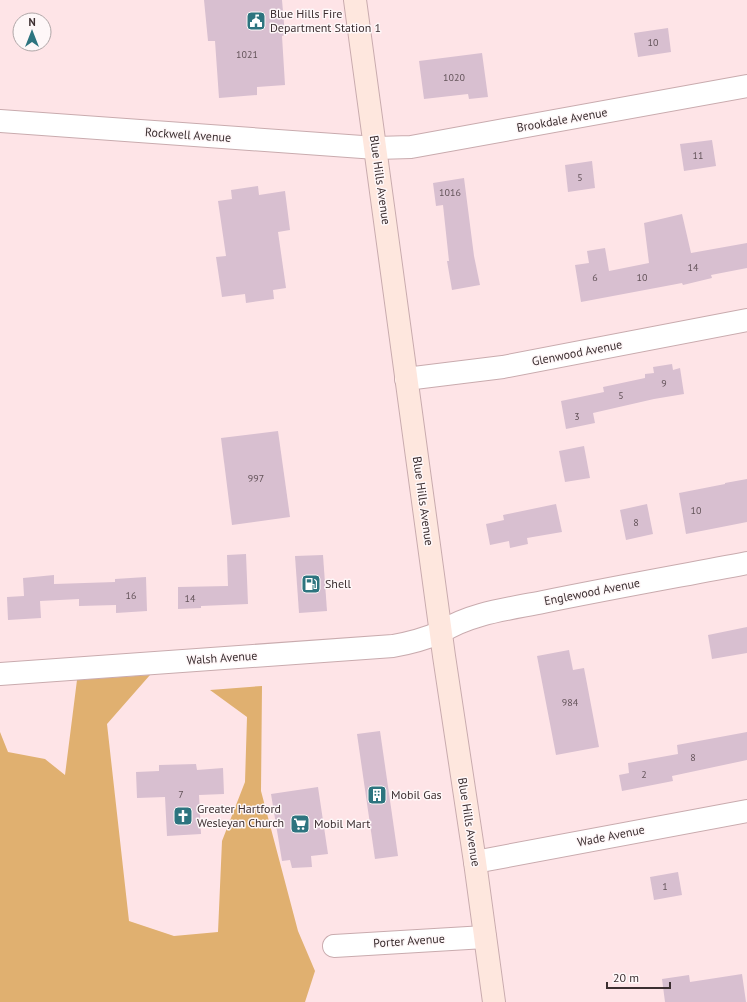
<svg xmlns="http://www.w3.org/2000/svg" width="747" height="1002" viewBox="0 0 747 1002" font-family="'PT Sans',sans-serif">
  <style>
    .forest { fill: #e0b070 }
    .building { fill: #d8bfd0 }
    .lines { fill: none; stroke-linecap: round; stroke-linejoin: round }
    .minor-casing { stroke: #c9abae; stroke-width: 24 }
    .tertiary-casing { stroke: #c9abae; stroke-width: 24 }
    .secondary-casing { stroke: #c9abae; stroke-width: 24 }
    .minor { stroke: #fff; stroke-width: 22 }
    .tertiary { stroke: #fff; stroke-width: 22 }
    .secondary { stroke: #fee7de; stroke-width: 22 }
    .labels { text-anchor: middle; stroke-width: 3; stroke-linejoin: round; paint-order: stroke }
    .number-label { font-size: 10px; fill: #635359 }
    .poi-label { font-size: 12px; fill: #3c2f31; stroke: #fef7f8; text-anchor: start }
    .street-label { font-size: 12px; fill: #3c2f31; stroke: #fef7f8 }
  </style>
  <rect width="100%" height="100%" fill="#fee4e7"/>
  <!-- forest -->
  <path class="forest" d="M 150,675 L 107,724 L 129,921 L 174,936 L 218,932 L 222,841 L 245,782 L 247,717 L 210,690 L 262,686 L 261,791 L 298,931 L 315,971 L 305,1002 L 0,1002 L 0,732 L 8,752 L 45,759 L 65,775 L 77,680 Z"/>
  <!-- building -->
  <g class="building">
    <path d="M 204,0 L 282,0 L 285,35 L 282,36 L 285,85 L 257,87 L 257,95 L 219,98 L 215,41 L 208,41 Z"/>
    <path d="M 668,28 L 671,52 L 638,57 L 634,33 Z"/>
    <path d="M 482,53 L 488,97 L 469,99 L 468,94 L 424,99 L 419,61 Z"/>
    <path d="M 712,140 L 716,166 L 684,171 L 680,144 Z"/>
    <path d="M 592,161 L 595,188 L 568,192 L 565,165 Z"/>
    <path d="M 464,178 L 474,256 L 480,285 L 452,290 L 447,261 L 449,261 L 443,205 L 436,206 L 433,183 Z"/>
    <path d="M 258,186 L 259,195 L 285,191 L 290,230 L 278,232 L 286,288 L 273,290 L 274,299 L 246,303 L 245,294 L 222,297 L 216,257 L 226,256 L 218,201 L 232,199 L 231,190 Z"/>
    <path d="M 682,214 L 691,253 L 747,243 L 747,268 L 711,275 L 712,278 L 683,285 L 682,283 L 581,302 L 575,265 L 589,263 L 587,251 L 605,248 L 609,271 L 649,263 L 644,223 Z"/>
    <path d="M 672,364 L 673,370 L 680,368 L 684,394 L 654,399 L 593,413 L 595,423 L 566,429 L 561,401 L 604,392 L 603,387 L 645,378 L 645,374 L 654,373 L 653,367 Z"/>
    <path d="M 278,431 L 290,517 L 232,525 L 221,438 Z"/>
    <path d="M 584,446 L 590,478 L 565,482 L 559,451 Z"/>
    <path d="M 747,479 L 747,522 L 686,534 L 679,493 L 725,484 L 725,483 Z"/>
    <path d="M 556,504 L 562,532 L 527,538 L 528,544 L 510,548 L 509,541 L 490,545 L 486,524 L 504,520 L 503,515 Z"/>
    <path d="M 647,504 L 653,534 L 626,540 L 620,510 Z"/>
    <path d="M 246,554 L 248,604 L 201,606 L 201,608 L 178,609 L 178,587 L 228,586 L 227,555 Z"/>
    <path d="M 323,555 L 327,611 L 299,613 L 295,556 Z"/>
    <path d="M 54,575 L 54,584 L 115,582 L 115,579 L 146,577 L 147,611 L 116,613 L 116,605 L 79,606 L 79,599 L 40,601 L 41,618 L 8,620 L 7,597 L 24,596 L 23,578 Z"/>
    <path d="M 747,627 L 747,653 L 712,659 L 708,635 Z"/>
    <path d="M 569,650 L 573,670 L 584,668 L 599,747 L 556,755 L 537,656 Z"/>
    <path d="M 380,731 L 398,856 L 375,859 L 357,734 Z"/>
    <path d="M 747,732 L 747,760 L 672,776 L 673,781 L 622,791 L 619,775 L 629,773 L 628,763 L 678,754 L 677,745 Z"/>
    <path d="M 196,764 L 197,770 L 223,768 L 224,794 L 199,795 L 201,834 L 167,836 L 165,797 L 137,798 L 136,772 L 159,771 L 159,765 Z"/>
    <path d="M 318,787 L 328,854 L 311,856 L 312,867 L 292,868 L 290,860 L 282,861 L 271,794 Z"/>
    <path d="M 678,872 L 682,895 L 654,900 L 650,877 Z"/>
    <path d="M 742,974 L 746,1002 L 665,1002 L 662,979 L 689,975 L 690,982 Z"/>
  </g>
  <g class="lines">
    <!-- minor casing -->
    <g class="minor-casing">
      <g id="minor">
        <path d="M 0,121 L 376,148 L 411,147 L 747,86"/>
        <path d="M 406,379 L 503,367 L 747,320"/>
        <path d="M 441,632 C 471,613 508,609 543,602 C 611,588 679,576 747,563"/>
        <path d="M 475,862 L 747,811"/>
        <path d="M 334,946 L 485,937"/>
      </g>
    </g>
    <!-- tertiary casing -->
    <g class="tertiary-casing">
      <path id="tertiary" d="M 0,674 L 393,646 C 410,643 425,639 441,632"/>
    </g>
    <!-- secondary casing -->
    <g class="secondary-casing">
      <path id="secondary" d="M 355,0 L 444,656 L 475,862 L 494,1002"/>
    </g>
    <!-- minor -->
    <use href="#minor" class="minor"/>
    <!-- tertiary -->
    <use href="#tertiary" class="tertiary"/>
    <!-- secondary -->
    <use href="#secondary" class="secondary"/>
  </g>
  <!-- icons -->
  <defs>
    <g id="civic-square" transform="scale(1)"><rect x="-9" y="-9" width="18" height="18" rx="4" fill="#2d747f" stroke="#fef7f8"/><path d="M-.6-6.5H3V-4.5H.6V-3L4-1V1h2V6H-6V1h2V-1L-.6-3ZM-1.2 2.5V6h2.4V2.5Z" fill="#fff"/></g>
    <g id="fuel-square" transform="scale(1)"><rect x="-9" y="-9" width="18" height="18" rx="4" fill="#2d747f" stroke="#fef7f8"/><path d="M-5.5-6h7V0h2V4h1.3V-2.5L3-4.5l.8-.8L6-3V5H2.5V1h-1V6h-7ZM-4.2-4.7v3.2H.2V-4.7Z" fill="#fff"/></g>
    <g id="building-square" transform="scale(1)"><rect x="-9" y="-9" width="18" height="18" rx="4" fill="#2d747f" stroke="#fef7f8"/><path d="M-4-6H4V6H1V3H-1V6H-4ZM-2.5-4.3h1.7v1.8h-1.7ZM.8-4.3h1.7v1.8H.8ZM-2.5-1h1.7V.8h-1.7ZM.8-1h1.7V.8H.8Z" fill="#fff"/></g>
    <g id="church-square" transform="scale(1)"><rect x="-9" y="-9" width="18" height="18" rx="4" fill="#2d747f" stroke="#fef7f8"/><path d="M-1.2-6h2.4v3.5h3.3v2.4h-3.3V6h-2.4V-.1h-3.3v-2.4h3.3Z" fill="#fff"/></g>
    <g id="supermarket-square" transform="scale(1)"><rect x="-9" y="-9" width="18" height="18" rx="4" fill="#2d747f" stroke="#fef7f8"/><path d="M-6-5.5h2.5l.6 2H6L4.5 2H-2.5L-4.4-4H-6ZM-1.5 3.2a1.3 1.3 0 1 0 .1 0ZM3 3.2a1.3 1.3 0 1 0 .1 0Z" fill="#fff"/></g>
  </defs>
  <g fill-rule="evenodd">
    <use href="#civic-square" x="256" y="21"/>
    <use href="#fuel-square" x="311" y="584"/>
    <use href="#building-square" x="377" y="795"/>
    <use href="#church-square" x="183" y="816"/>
    <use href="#supermarket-square" x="300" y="824"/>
  </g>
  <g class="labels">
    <!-- number labels -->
    <g class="number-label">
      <text x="653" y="46">10</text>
      <text x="247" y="58">1021</text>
      <text x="454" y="81">1020</text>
      <text x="698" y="159">11</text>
      <text x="580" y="181">5</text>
      <text x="450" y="196">1016</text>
      <text x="693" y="271">14</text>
      <text x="595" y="281">6</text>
      <text x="642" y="281">10</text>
      <text x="664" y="387">9</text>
      <text x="621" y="399">5</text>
      <text x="577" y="420">3</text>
      <text x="256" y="482">997</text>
      <text x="696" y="514">10</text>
      <text x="636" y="526">8</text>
      <text x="131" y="599">16</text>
      <text x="190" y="602">14</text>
      <text x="570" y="706">984</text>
      <text x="693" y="761">8</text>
      <text x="644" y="778">2</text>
      <text x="181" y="798">7</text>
      <text x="665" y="890">1</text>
    </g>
    <!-- poi labels -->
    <g class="poi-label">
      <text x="270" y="18">Blue Hills Fire<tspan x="270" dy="14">Department Station 1</tspan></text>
      <text x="325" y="588">Shell</text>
      <text x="391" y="799">Mobil Gas</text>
      <text x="197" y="813">Greater Hartford<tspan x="197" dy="14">Wesleyan Church</tspan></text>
      <text x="314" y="828">Mobil Mart</text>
    </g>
    <!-- street labels -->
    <g class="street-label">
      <text transform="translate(562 120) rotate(-10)" y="4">Brookdale Avenue</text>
      <text transform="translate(188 135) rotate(4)" y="4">Rockwell Avenue</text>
      <text transform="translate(380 180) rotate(82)" y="4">Blue Hills Avenue</text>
      <text transform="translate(577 353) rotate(-11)" y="4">Glenwood Avenue</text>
      <text transform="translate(423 501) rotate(82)" y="4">Blue Hills Avenue</text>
      <text transform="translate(592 592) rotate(-11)" y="4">Englewood Avenue</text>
      <text transform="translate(222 658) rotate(-4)" y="4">Walsh Avenue</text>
      <text transform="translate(469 822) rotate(81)" y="4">Blue Hills Avenue</text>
      <text transform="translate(611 836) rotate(-11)" y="4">Wade Avenue</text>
      <text transform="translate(409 941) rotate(-4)" y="4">Porter Avenue</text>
    </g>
  </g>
  <!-- north arrow -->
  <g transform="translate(32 32)"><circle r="19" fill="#fef7f8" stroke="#b0a7a8"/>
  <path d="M0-3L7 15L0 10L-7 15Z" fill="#2d747f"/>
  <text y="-6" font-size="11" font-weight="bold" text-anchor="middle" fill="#3c2f31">N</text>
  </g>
  <!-- scale -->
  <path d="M607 982v6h63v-6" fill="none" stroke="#3c2f31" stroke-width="2"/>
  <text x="613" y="982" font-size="12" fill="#3c2f31" stroke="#fef7f8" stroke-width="3" paint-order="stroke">20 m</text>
</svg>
